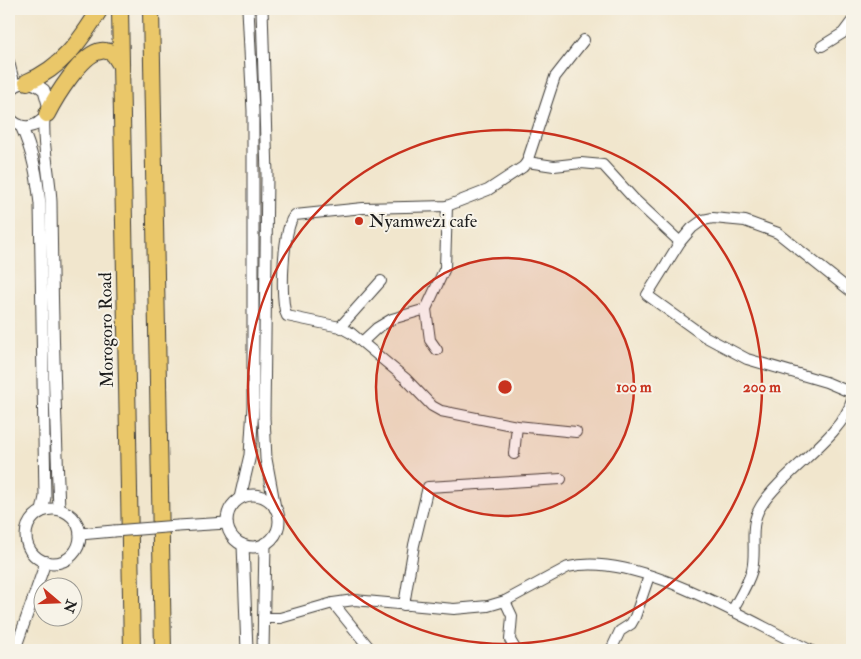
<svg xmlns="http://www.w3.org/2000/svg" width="861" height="659" viewBox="0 0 861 659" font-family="'IM FELL Double Pica',serif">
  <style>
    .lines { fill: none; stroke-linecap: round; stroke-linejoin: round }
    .minor-casing { stroke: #3c3a37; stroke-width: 12 }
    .tertiary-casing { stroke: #3c3a37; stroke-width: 13 }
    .trunk-casing { stroke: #3c3a37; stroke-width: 18 }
    .minor { stroke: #fff; stroke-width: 10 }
    .tertiary { stroke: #fff; stroke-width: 11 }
    .trunk { stroke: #eac769; stroke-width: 16 }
    .tertiary-bridge-casing { stroke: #3c3a37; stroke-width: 13; stroke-linecap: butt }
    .tertiary-bridge { stroke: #fff; stroke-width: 11 }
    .ring { fill: none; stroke: #c8321e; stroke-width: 2.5 }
    .poi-dot { fill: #c8321e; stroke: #f7f3e8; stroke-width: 2 }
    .labels { text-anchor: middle; stroke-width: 4; stroke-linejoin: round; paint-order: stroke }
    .poi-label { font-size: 18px; fill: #1c1c1c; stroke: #f7f3e8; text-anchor: start }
    .street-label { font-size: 18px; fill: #1c1c1c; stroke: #f7f3e8 }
    .centre { fill: #c8321e; stroke: #f7f3e8; stroke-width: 2.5 }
    .ring-label { font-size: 15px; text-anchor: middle; font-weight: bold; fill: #c8321e; stroke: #f7f3e8; stroke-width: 4; stroke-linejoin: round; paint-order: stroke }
  </style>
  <rect width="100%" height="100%" fill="#f7f3e8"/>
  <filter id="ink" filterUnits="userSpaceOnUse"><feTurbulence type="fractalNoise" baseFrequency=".02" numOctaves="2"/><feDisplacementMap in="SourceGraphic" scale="10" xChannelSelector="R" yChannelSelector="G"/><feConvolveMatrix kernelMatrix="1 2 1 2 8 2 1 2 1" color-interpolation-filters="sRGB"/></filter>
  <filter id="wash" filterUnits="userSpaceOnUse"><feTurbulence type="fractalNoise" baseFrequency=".0096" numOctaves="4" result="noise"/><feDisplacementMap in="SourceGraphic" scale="20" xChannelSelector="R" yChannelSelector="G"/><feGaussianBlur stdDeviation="1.12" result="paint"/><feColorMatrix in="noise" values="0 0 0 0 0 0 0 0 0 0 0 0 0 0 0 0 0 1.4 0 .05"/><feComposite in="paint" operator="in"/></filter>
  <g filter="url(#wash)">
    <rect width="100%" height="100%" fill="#f1e6cd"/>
  </g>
  <g filter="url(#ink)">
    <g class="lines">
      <!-- minor casing -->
      <g class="minor-casing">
        <g id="minor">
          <path d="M 822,46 L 843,33 L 852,21"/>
          <path d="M 9,62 L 15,86"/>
          <path d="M 527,162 L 555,77 L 584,40"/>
          <path d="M 852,292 L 778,233 L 745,221 L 713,218 L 703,220 L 692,228 L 680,242 L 647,295 L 704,336 L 747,359 L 826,382 L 852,393"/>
          <path d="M 340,327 L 381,281"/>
          <path d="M 362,342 L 377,328 L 392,319 L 426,309"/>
          <path d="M 437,350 L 430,340 L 426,309 L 445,268 L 447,206"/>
          <path d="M 576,432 L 517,426 L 441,411 L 432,406 L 405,378 L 351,333 L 340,327 L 287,316 C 279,302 283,225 295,215 L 363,208 L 447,206 L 488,190 L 523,167 L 527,162 L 554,166 L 581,163 L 603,165 L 635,200 L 680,242"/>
          <path d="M 514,454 L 517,426"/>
          <path d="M 505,601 L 512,616 L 510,640 L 516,650"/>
          <path d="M 333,603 L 371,650"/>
          <path d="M 404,605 L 414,545 L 428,487 L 561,479"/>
          <path d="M 732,611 C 739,598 748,584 752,570 C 757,549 748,526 761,506 C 783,471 842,437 852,400"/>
          <path d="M 263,618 L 280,618 L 333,603 L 354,600 L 454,609 L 488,606 L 505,601 L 568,567 C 637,550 747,621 810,650"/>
          <path d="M 15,650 L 46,561"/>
          <path d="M 611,650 L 620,631 L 631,624 L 635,617 L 649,576"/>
          <path d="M 852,650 L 852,649"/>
        </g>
      </g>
      <!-- tertiary casing -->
      <g class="tertiary-casing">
        <g id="tertiary">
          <path d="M 262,9 L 267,175 L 264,417 L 266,459 L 275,508"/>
          <path d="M 9,92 C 19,80 32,80 44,90 L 49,108 C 43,127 22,134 9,117"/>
          <path d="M 44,119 C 42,147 50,174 51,202 C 52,305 55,407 59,509"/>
          <path d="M 21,126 C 33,152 37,176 40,204 L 45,497 L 42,511"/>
          <circle cx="253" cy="521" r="26"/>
          <path d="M 240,498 L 250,455 L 253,407 L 253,111 L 248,9"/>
          <circle cx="53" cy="536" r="27"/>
          <path d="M 178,526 L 227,523"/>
          <path d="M 80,534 L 114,531"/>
          <path d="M 243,545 L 247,650"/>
          <path d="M 263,650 L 265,543"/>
        </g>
      </g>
      <!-- trunk casing -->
      <g class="trunk-casing">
        <g id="trunk">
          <path d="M 120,9 L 132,650"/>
          <path d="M 151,9 L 163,650"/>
          <path d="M 27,82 C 62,68 81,40 100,9"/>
          <path d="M 47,114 C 55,98 82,53 101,51 C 104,50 110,52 113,53 L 120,64"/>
        </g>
      </g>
      <!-- minor -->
      <use href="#minor" class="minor"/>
      <!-- tertiary -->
      <use href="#tertiary" class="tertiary"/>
      <!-- trunk -->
      <use href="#trunk" class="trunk"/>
      <!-- tertiary-bridge casing -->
      <g class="tertiary-bridge-casing">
        <path id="tertiary-bridge" d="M 114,531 L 178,526"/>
      </g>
      <!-- tertiary-bridge -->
      <use href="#tertiary-bridge" class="tertiary-bridge"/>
    </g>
  </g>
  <!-- distance rings -->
  <circle cx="505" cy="387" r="129" fill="#c8321e" fill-opacity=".12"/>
  <g class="ring">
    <circle cx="505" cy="387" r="129"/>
    <circle cx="505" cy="387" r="257"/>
  </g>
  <!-- markers -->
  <circle class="poi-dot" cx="359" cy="221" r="5"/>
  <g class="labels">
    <!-- poi labels -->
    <g class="poi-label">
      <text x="369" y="227">Nyamwezi cafe</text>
    </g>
    <!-- street labels -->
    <g class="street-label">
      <text transform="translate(106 330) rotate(-91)" y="6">Morogoro Road</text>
    </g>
  </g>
  <circle cx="505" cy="387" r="8" class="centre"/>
  <g class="ring-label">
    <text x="634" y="392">100 m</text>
    <text x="762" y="392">200 m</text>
  </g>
  <!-- margin -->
  <rect width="861" height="659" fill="none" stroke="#f7f3e8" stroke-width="30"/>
  <!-- north arrow -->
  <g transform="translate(58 602) rotate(109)"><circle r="24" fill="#f7f3e8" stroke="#9f9d96"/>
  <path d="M0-4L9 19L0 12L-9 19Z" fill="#c8321e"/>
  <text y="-8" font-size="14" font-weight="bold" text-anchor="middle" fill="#1c1c1c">N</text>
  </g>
</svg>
